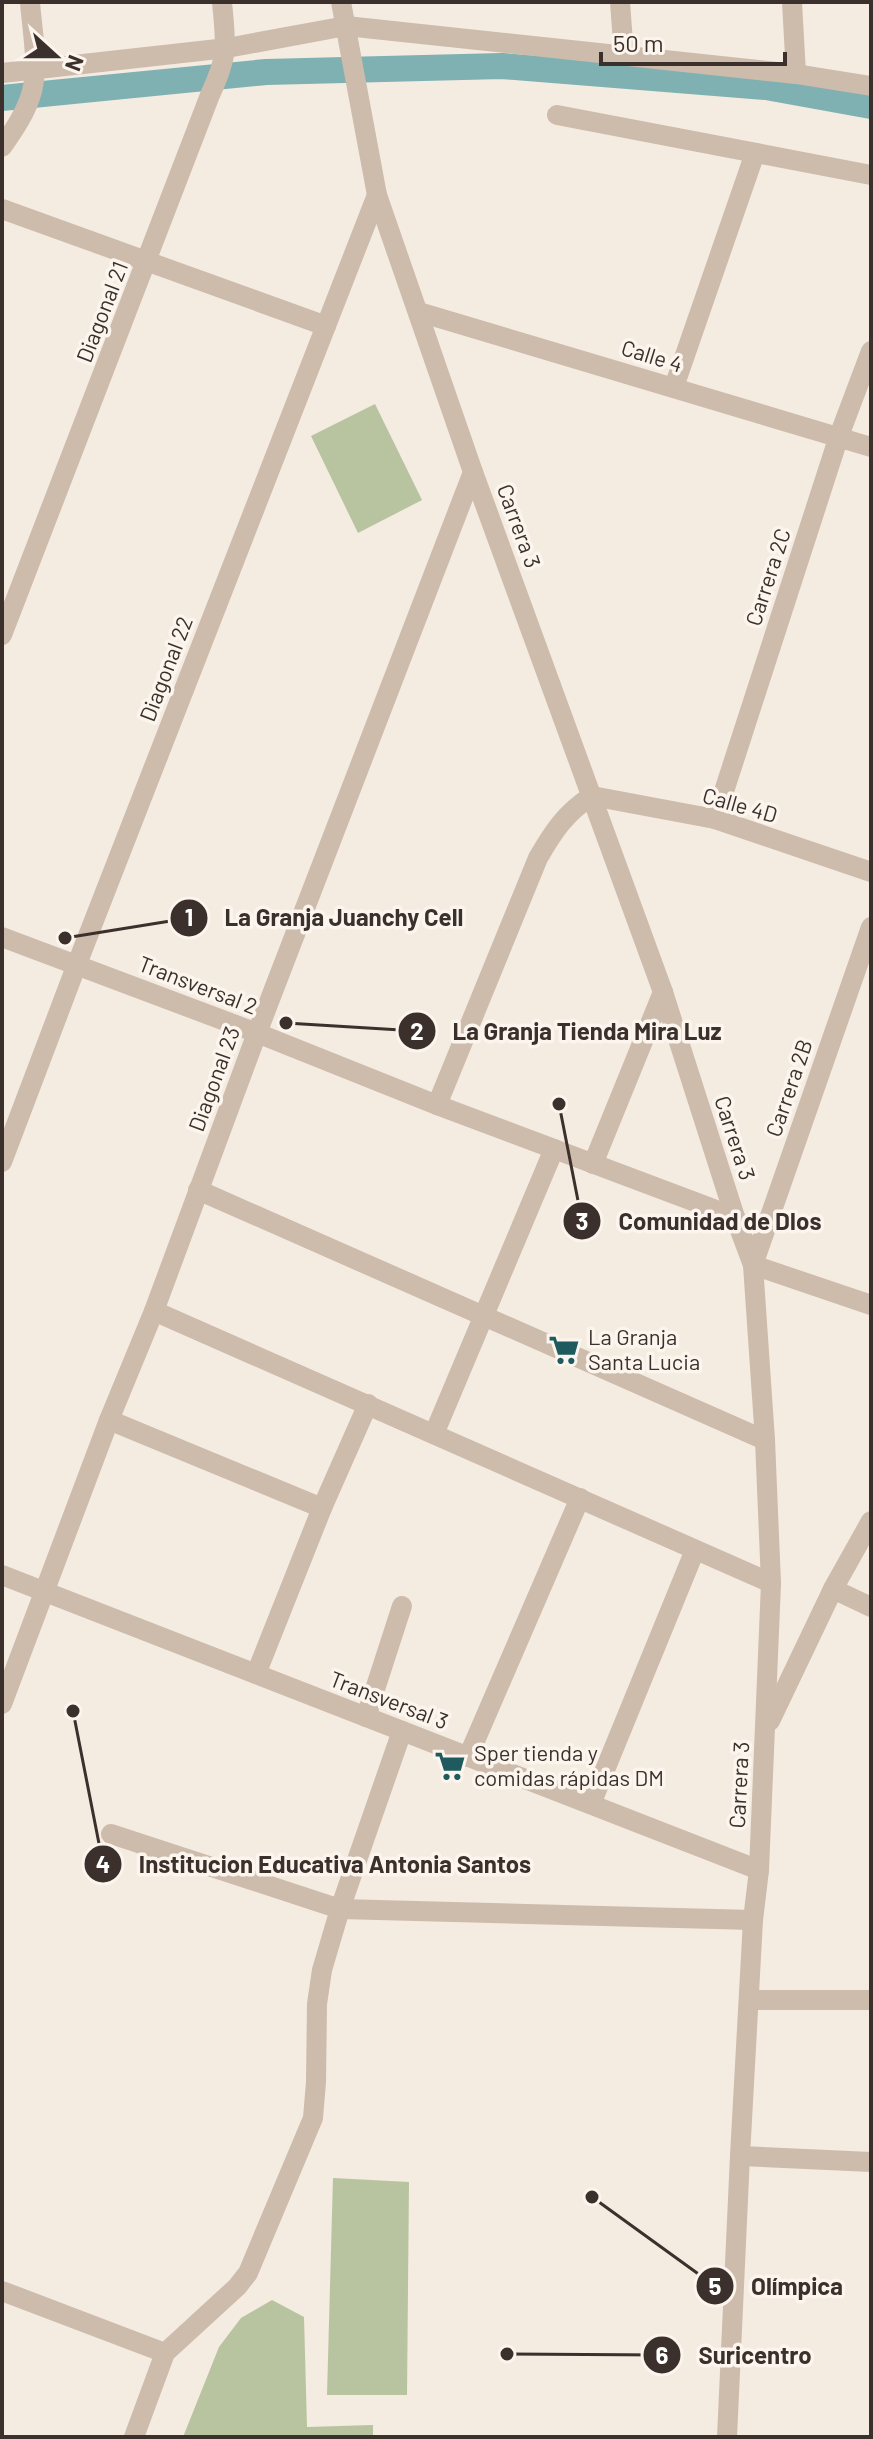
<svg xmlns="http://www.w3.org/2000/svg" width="873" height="2439" viewBox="0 0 873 2439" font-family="Barlow,sans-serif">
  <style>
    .green { fill: #b8c4a0 }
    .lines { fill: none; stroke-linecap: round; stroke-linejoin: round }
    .canal { stroke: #7fb0b2; stroke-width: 26 }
    .minor { stroke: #cdbbac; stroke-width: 20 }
    .labels { text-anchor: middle; stroke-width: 7; stroke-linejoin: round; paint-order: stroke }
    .street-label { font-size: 22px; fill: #3b302b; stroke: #fbf5ee }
    .poi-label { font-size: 22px; fill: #3b302b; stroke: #fbf5ee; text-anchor: start }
    .leader { fill: none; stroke: #3b302b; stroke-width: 3 }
    .callout-dot { fill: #3b302b; stroke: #fbf5ee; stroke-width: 3 }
    .mark-label { font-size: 24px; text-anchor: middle; font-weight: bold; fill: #fff }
    .callout-label { font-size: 24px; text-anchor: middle; font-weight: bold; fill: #3b302b; stroke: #fbf5ee; stroke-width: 7; stroke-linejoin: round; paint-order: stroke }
  </style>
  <rect width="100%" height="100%" fill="#f4ebe1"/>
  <!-- green -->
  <g class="green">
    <path d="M 375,404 L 422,500 L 358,533 L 311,436 Z"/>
    <path d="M 333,2178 L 409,2182 L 407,2395 L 327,2395 Z"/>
    <path d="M 272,2300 L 304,2317 L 307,2427 L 373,2425 L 373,2437 L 183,2437 L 219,2347 L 241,2318 Z"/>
  </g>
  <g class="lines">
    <!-- canal -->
    <path class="canal" d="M 2,98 L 266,72 L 502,66 L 766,87 L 871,106"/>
    <!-- minor -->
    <g class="minor">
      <path d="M 341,2 L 377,195 L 473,472 L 663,992 L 735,1217 L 753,1265 L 765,1440 L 771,1583 L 759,1870 L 753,1920 L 740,2156 L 727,2437"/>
      <path d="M 620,2 L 624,56"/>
      <path d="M 792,2 L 796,74"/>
      <path d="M 2,73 L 227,48 L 346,26 L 796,74 L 871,86"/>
      <path d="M 557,115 L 871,175"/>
      <path d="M 2,147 C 14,130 27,111 32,91 C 39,63 32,30 30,2"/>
      <path d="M 2,209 L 326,326"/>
      <path d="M 419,312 L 871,447"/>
      <path d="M 674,387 L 755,153"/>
      <path d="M 2,635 L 210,95 C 229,54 226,46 222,2"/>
      <path d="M 715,819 L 839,436 L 871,351"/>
      <path d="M 871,927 L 753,1265 L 871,1305"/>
      <path d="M 2,937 L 257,1033 L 437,1105 L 735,1217"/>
      <path d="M 437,1105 L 538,858 C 553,832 566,812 592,796 L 715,819 L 871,872"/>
      <path d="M 2,1162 L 77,964 L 377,195"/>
      <path d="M 593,1164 L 663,992"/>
      <path d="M 198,1190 L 765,1440"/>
      <path d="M 154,1311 L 771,1583"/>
      <path d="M 109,1420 L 322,1508"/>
      <path d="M 434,1434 L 554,1149"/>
      <path d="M 2,1575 L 759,1870"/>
      <path d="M 833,1589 L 871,1607"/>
      <path d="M 256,1674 L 322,1508 L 368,1404"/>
      <path d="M 2,1704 L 109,1420 L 154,1311 L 257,1033 L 473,472"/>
      <path d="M 366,1717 L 402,1606"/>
      <path d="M 770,1721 L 833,1589 L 871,1521"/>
      <path d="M 468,1757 L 580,1498"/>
      <path d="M 591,1804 L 695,1550"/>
      <path d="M 111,1834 L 340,1909 L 753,1920"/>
      <path d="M 749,2000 L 871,2000"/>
      <path d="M 740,2156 L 871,2162"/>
      <path d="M 2,2291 L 165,2353"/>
      <path d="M 134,2437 L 165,2353 L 237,2287 L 248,2273 L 313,2118 L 316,2082 L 317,2004 L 322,1970 L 340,1909 L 402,1731"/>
    </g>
  </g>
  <!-- icons -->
  <defs>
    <g id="supermarket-bare" transform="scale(2.4)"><path d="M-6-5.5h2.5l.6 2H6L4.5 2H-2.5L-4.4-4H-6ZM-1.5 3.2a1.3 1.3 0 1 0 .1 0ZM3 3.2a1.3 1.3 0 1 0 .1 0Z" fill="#1f5a5e" stroke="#fbf5ee" stroke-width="2.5" paint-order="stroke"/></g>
  </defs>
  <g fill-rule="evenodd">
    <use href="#supermarket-bare" x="564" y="1350"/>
    <use href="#supermarket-bare" x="450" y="1766"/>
  </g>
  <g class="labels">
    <!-- street labels -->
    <g class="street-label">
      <text transform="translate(102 312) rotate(-69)" y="8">Diagonal 21</text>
      <text transform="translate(652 356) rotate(17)" y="8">Calle 4</text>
      <text transform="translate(519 526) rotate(70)" y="8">Carrera 3</text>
      <text transform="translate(768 577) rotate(-72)" y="8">Carrera 2C</text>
      <text transform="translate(166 669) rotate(-69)" y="8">Diagonal 22</text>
      <text transform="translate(740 805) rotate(16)" y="8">Calle 4D</text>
      <text transform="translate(198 985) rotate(21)" y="8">Transversal 2</text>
      <text transform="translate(214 1079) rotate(-70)" y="8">Diagonal 23</text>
      <text transform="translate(789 1088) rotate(-71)" y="8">Carrera 2B</text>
      <text transform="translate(735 1138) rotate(72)" y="8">Carrera 3</text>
      <text transform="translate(389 1700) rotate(21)" y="8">Transversal 3</text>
      <text transform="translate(739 1785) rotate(-87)" y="8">Carrera 3</text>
    </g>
    <!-- poi labels -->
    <g class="poi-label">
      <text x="588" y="1345">La Granja<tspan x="588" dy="25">Santa Lucia</tspan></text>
      <text x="474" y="1761">Sper tienda y<tspan x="474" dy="25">comidas rápidas DM</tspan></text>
    </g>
  </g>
  <!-- callouts -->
  <path class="leader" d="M65 938L189 918M286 1023L417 1031M559 1104L582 1221M73 1711L103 1864M592 2197L715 2286M507 2354L662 2355"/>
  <g class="callout-dot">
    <circle cx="65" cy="938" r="8"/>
    <circle cx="286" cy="1023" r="8"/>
    <circle cx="559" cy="1104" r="8"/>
    <circle cx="73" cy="1711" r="8"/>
    <circle cx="592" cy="2197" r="8"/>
    <circle cx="507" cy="2354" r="8"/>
    <circle cx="189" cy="918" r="20"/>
    <circle cx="417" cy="1031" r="20"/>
    <circle cx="582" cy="1221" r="20"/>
    <circle cx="103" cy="1864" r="20"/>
    <circle cx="715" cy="2286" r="20"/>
    <circle cx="662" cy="2355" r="20"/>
  </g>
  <g class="mark-label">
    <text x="189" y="926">1</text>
    <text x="417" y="1040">2</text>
    <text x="582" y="1230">3</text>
    <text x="103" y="1873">4</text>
    <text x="715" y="2295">5</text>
    <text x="662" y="2364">6</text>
  </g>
  <g class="callout-label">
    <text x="344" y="926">La Granja Juanchy Cell</text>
    <text x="587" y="1040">La Granja Tienda Mira Luz</text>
    <text x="720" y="1230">Comunidad de DIos</text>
    <text x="335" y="1873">Institucion Educativa Antonia Santos</text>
    <text x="797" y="2295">Olímpica</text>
    <text x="755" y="2364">Suricentro</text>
  </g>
  <!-- border -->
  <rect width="873" height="2439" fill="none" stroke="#3b302b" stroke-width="8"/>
  <!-- north arrow -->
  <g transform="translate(56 56) rotate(111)" stroke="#fbf5ee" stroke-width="6" paint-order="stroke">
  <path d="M0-6L14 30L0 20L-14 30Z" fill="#3b302b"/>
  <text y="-12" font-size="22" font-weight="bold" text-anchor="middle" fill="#3b302b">N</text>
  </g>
  <!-- scale -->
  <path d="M601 52v12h184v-12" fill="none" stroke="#3b302b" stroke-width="4"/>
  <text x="613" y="52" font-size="24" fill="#3b302b" stroke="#fbf5ee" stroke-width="6" paint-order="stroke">50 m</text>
</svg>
